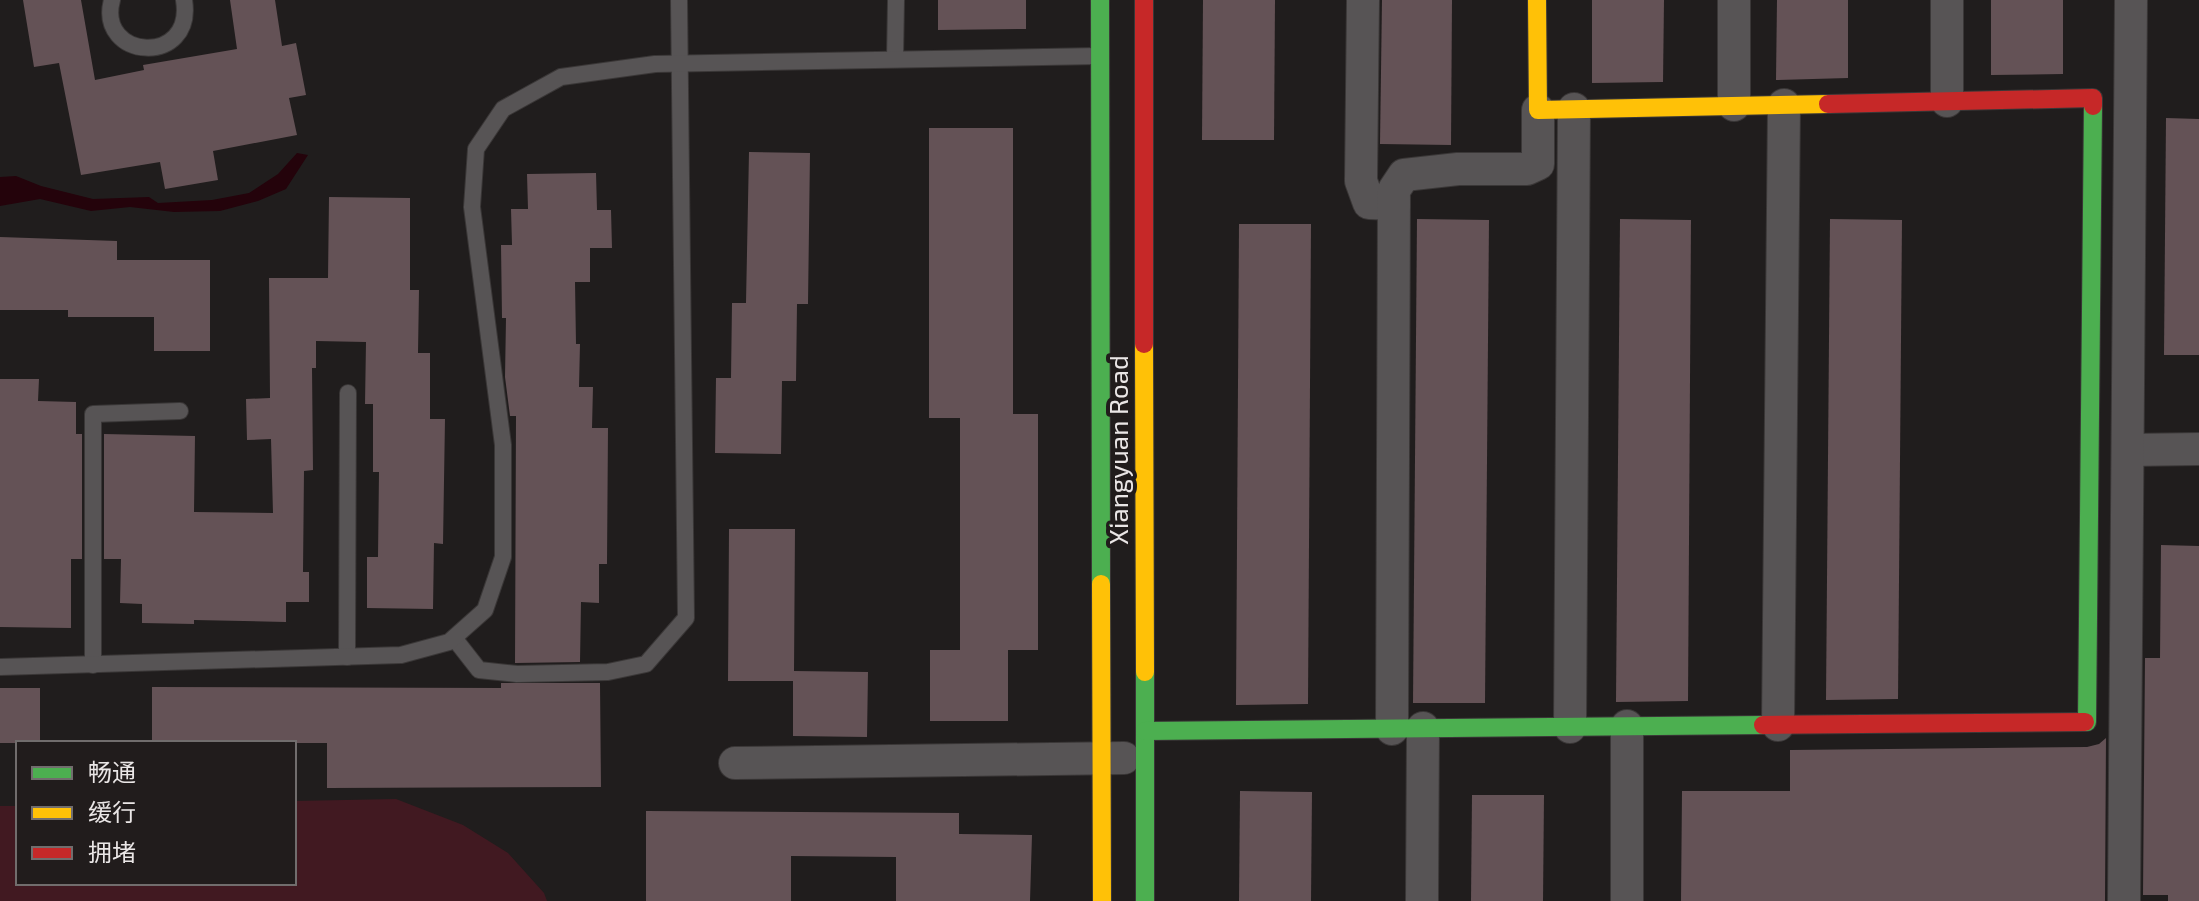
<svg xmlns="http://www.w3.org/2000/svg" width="2199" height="901" viewBox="0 0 2199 901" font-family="'Exo 2','Noto Sans SC',sans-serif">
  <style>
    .green { fill: #411921 }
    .water { fill: #24030b }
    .building { fill: #645256 }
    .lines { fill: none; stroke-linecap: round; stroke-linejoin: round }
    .lane-casing { stroke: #3a3737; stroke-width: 18 }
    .street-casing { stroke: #3a3737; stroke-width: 34 }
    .fast-casing { stroke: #3a3737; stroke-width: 20 }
    .slow-casing { stroke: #3a3737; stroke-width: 20 }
    .jam-casing { stroke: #3a3737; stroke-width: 20 }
    .lane { stroke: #575455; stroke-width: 16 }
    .street { stroke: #575455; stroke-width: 32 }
    .fast { stroke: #4caf50; stroke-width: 18 }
    .slow { stroke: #ffc107; stroke-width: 18 }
    .jam { stroke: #c62828; stroke-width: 18 }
    .labels { text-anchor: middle; stroke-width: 8; stroke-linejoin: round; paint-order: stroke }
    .street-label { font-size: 26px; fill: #eae6e6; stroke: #211c1c }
  </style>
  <rect width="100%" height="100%" fill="#201d1d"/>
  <!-- green -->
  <path class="green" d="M 396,799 L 463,825 L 508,853 L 544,893 L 547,901 L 0,901 L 0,806 L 18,806 L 18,883 L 294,883 L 294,801 Z"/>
  <!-- water -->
  <path class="water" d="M 297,153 L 308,155 L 286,189 L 258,201 L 220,211 L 174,212 L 130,207 L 91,211 L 40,199 L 0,206 L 0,177 L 16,176 L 41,186 L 93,199 L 149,197 L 158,203 L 212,200 L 249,193 L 278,174 Z"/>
  <!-- building -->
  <g class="building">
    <path d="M 23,0 L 81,0 L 95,80 L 144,70 L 143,65 L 237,49 L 230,0 L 275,0 L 282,46 L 296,43 L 306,95 L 289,98 L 297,135 L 213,151 L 218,180 L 165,189 L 160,162 L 81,175 L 59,63 L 34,67 Z"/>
    <path d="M 938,0 L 1026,0 L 1026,29 L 938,30 Z"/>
    <path d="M 1203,0 L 1275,0 L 1274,140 L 1202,140 Z"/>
    <path d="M 1382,0 L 1452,0 L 1451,145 L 1380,144 Z"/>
    <path d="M 1592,0 L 1664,0 L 1663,82 L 1592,83 Z"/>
    <path d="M 1777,0 L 1848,0 L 1848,78 L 1776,80 Z"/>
    <path d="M 1991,0 L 2063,0 L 2063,74 L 1991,75 Z"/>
    <path d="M 2166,118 L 2199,119 L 2199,355 L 2164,355 Z"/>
    <path d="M 929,128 L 1013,128 L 1013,414 L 1038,414 L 1038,650 L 1008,650 L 1008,721 L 930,721 L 930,650 L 960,650 L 960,418 L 929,418 Z"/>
    <path d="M 749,152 L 810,153 L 808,304 L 797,304 L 796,381 L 782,381 L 781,454 L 715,453 L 716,378 L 731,378 L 732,303 L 746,303 Z"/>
    <path d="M 596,173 L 597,210 L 611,210 L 612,248 L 590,248 L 590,282 L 575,282 L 576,344 L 580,344 L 579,387 L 593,387 L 592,428 L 608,428 L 607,564 L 599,564 L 599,603 L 581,602 L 580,662 L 515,663 L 516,416 L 510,416 L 505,377 L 506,318 L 502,318 L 501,245 L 512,245 L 511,209 L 528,209 L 527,174 Z"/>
    <path d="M 329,197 L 410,198 L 410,290 L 419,290 L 418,353 L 430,353 L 430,419 L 445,419 L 443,544 L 434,543 L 433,609 L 367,608 L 367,557 L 378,557 L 379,472 L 373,472 L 373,404 L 365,404 L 366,342 L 316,341 L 316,368 L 312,368 L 313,470 L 304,471 L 303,572 L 309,572 L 309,602 L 286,602 L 286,622 L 194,620 L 194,624 L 142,623 L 142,604 L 120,603 L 121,559 L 104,559 L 104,434 L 195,436 L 194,512 L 273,513 L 271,439 L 247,440 L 246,399 L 270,398 L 269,278 L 328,278 Z"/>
    <path d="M 1417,219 L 1489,220 L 1485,703 L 1413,703 Z"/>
    <path d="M 1620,219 L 1691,220 L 1688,701 L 1616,702 Z"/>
    <path d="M 1830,219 L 1902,220 L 1898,699 L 1826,700 Z"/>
    <path d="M 1239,224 L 1311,224 L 1308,704 L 1236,705 Z"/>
    <path d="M 0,237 L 117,241 L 117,260 L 210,260 L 210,351 L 154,351 L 154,317 L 68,317 L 68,310 L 0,310 Z"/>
    <path d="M 0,379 L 39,379 L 38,401 L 76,402 L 76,434 L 82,434 L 82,559 L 71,559 L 71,628 L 0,627 Z"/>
    <path d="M 729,529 L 795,529 L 794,671 L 868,672 L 867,737 L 793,736 L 793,681 L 728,681 Z"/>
    <path d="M 2161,545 L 2199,546 L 2199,901 L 2168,901 L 2168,895 L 2143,895 L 2145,658 L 2160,658 Z"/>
    <path d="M 501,683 L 600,683 L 601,787 L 327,788 L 327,743 L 152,743 L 152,687 L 501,688 Z"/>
    <rect x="0" y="688" width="40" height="55"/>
    <path d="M 2106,738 L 2105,901 L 1681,901 L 1682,791 L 1790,791 L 1790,750 L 2087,747 L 2099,744 Z"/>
    <path d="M 1240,791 L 1312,792 L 1311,901 L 1239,901 Z"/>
    <path d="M 1472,795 L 1544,795 L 1543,901 L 1471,901 Z"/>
    <path d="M 646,811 L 959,813 L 959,834 L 1032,835 L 1030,901 L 896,901 L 896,857 L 791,856 L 791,901 L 646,901 Z"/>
  </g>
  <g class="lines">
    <!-- lane casing -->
    <g class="lane-casing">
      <g id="lane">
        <path d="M 112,0 C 96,60 195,67 184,0"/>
        <path d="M 895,59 L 896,0"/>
        <path d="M 454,638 L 479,670 L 517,674 L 608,672 L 646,664 L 686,618 L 679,0"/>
        <path d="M 347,657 L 348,393"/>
        <path d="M 93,665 L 93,414 L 180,411"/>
        <path d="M 0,667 L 401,655 L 449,642 L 485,610 L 503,557 L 503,445 L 472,207 L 476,149 L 503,109 L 561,77 L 655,64 L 1099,56"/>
      </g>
    </g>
    <!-- street casing -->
    <g class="street-casing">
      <g id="street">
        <path d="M 1363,0 L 1361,181 L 1369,203 L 1394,204"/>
        <path d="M 1947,101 L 1947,0"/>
        <path d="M 1734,105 L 1734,0"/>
        <path d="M 2128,450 L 2199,449"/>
        <path d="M 1778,725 L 1784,105"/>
        <path d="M 1627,726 L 1627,901"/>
        <path d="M 1570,727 L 1574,109"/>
        <path d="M 1392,729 L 1394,190 L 1404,175 L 1458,169 L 1527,169 L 1538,164 L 1538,110"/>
        <path d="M 735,763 L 1124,758"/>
        <path d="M 1422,901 L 1423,728"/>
        <path d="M 2124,901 L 2131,0"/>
      </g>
    </g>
    <!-- fast casing -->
    <g class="fast-casing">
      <g id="fast">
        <path d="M 1100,0 L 1101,584"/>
        <path d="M 1145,672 L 1145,901"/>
        <path d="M 2085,722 L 2087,722 L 2093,106"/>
        <path d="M 1145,731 L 1763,725"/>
      </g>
    </g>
    <!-- slow casing -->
    <g class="slow-casing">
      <g id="slow">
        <path d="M 1537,0 L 1538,110 L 1828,104"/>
        <path d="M 1144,344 L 1145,672"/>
        <path d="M 1101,584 L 1102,901"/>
      </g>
    </g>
    <!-- jam casing -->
    <g class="jam-casing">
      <g id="jam">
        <path d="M 1144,0 L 1144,344"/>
        <path d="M 1828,104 L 2093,98 L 2093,106"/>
        <path d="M 1763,725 L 2085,722"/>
      </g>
    </g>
    <!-- lane -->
    <use href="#lane" class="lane"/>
    <!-- street -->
    <use href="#street" class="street"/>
    <!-- fast -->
    <use href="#fast" class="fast"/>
    <!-- slow -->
    <use href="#slow" class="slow"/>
    <!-- jam -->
    <use href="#jam" class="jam"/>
  </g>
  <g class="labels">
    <!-- street labels -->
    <g class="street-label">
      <text transform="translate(1119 450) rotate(-90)" y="9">Xiangyuan Road</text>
    </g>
  </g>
  <!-- legend -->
  <rect x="16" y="741" width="280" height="144" fill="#211c1c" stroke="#716d6d" stroke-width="2"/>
  <rect x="32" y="767" width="40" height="12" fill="#4caf50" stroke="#716d6d" stroke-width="2"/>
  <text x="88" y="781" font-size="24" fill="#eae6e6">畅通</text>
  <rect x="32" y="807" width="40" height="12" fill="#ffc107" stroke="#716d6d" stroke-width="2"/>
  <text x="88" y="821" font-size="24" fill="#eae6e6">缓行</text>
  <rect x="32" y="847" width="40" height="12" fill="#c62828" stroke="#716d6d" stroke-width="2"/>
  <text x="88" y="861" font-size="24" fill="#eae6e6">拥堵</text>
</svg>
